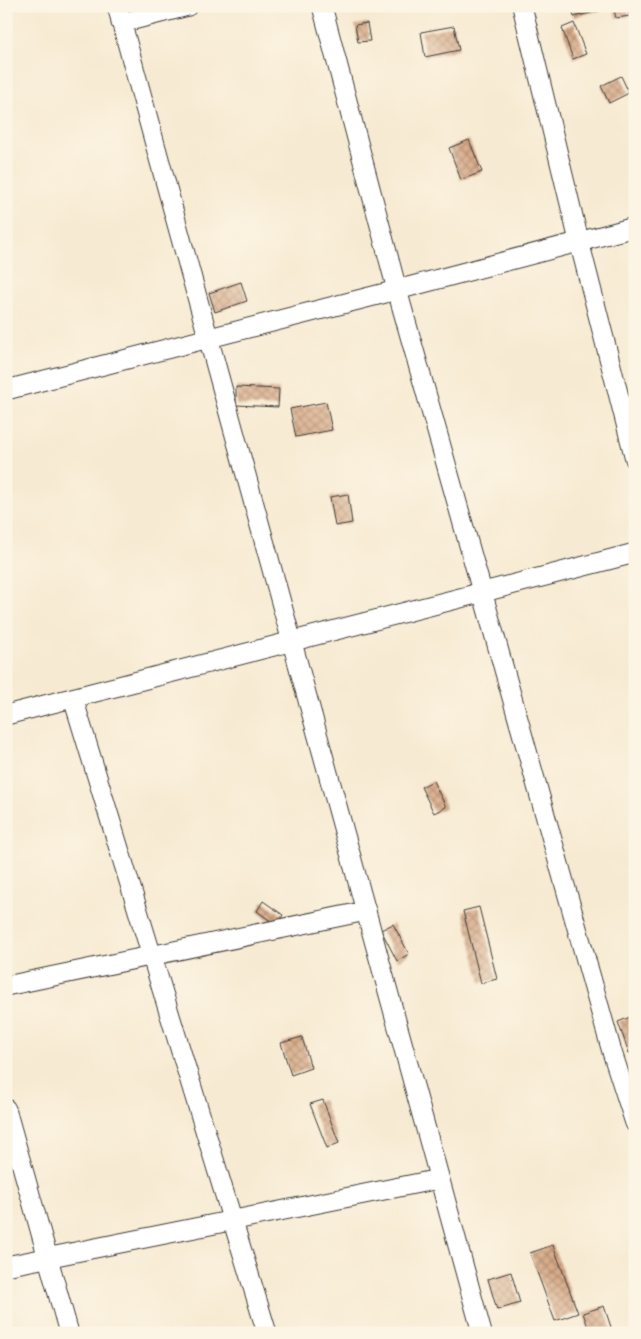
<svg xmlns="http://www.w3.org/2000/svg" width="641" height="1339" viewBox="0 0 641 1339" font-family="Cardo,serif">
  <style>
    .building { fill: url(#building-cross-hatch) }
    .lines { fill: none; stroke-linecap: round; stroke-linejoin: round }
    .street-casing { stroke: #3d3b37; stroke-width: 21 }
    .street { stroke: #fff; stroke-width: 19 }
  </style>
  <defs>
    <pattern id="building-cross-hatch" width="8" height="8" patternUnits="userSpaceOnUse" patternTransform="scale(1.25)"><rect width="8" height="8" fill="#d8ab89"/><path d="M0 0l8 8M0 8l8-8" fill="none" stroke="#ae8a6f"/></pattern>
  </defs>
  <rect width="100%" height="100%" fill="#fcf5e5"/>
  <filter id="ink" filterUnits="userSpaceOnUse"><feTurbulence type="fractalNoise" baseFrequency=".02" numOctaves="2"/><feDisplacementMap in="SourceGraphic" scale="10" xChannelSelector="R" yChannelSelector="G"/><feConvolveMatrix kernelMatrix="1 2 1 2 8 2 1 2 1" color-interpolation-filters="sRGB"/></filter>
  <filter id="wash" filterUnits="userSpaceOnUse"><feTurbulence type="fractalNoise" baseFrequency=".0096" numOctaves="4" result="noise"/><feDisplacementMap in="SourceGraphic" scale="20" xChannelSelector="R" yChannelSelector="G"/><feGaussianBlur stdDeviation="1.12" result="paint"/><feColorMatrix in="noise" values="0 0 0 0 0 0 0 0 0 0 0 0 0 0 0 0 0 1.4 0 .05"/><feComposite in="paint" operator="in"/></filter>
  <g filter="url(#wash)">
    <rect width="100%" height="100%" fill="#f7ead2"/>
    <g id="blocks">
      <!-- building -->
      <g class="building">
        <path d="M 571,6 L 605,6 L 606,9 L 574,17 Z"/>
        <path d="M 613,6 L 627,6 L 630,16 L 616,18 Z"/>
        <path d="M 367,23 L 370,41 L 358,42 L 355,25 Z"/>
        <path d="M 574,23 L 586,54 L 573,59 L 562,28 Z"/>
        <path d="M 454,26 L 459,50 L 425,57 L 421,32 Z"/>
        <path d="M 621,76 L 629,93 L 609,103 L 601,86 Z"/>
        <path d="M 469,140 L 482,172 L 461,180 L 449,148 Z"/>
        <path d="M 241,282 L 247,301 L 215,312 L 209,293 Z"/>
        <path d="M 236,387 L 279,389 L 278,407 L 236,405 Z"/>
        <path d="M 326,402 L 332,430 L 296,437 L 290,409 Z"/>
        <path d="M 348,494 L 352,523 L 335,526 L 330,497 Z"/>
        <path d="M 433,781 L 446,807 L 434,813 L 421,787 Z"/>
        <path d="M 263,901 L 283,915 L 276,925 L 257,911 Z"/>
        <path d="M 479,907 L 497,979 L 481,983 L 463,911 Z"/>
        <path d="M 393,924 L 409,954 L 397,961 L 381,930 Z"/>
        <path d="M 635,1015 L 635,1051 L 629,1053 L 618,1022 Z"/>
        <path d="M 302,1037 L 311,1068 L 291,1075 L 281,1043 Z"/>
        <path d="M 323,1100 L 339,1143 L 327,1148 L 310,1104 Z"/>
        <path d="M 553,1245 L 578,1313 L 555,1321 L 530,1253 Z"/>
        <path d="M 511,1272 L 520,1303 L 497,1310 L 488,1279 Z"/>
        <path d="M 604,1306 L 613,1333 L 590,1333 L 583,1313 Z"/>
      </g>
    </g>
  </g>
  <g filter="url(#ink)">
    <use href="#blocks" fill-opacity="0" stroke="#3d3b37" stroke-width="1"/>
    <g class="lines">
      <!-- street casing -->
      <g class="street-casing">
        <g id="street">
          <path d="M 117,6 L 482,1333"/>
          <path d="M 322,6 L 397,290 L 612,1052 L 635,1123"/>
          <path d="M 522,6 L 579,241 L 635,459"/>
          <path d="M 121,23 L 188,6"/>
          <path d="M 6,390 L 397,290 L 635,227"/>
          <path d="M 73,698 L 267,1333"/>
          <path d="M 6,715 L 635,553"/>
          <path d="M 6,986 L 366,911"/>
          <path d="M 6,1109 L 69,1333"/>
          <path d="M 6,1266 L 439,1179"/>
        </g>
      </g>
      <!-- street -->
      <use href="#street" class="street"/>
    </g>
  </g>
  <!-- margin -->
  <rect width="641" height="1339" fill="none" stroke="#fcf5e5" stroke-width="25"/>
</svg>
